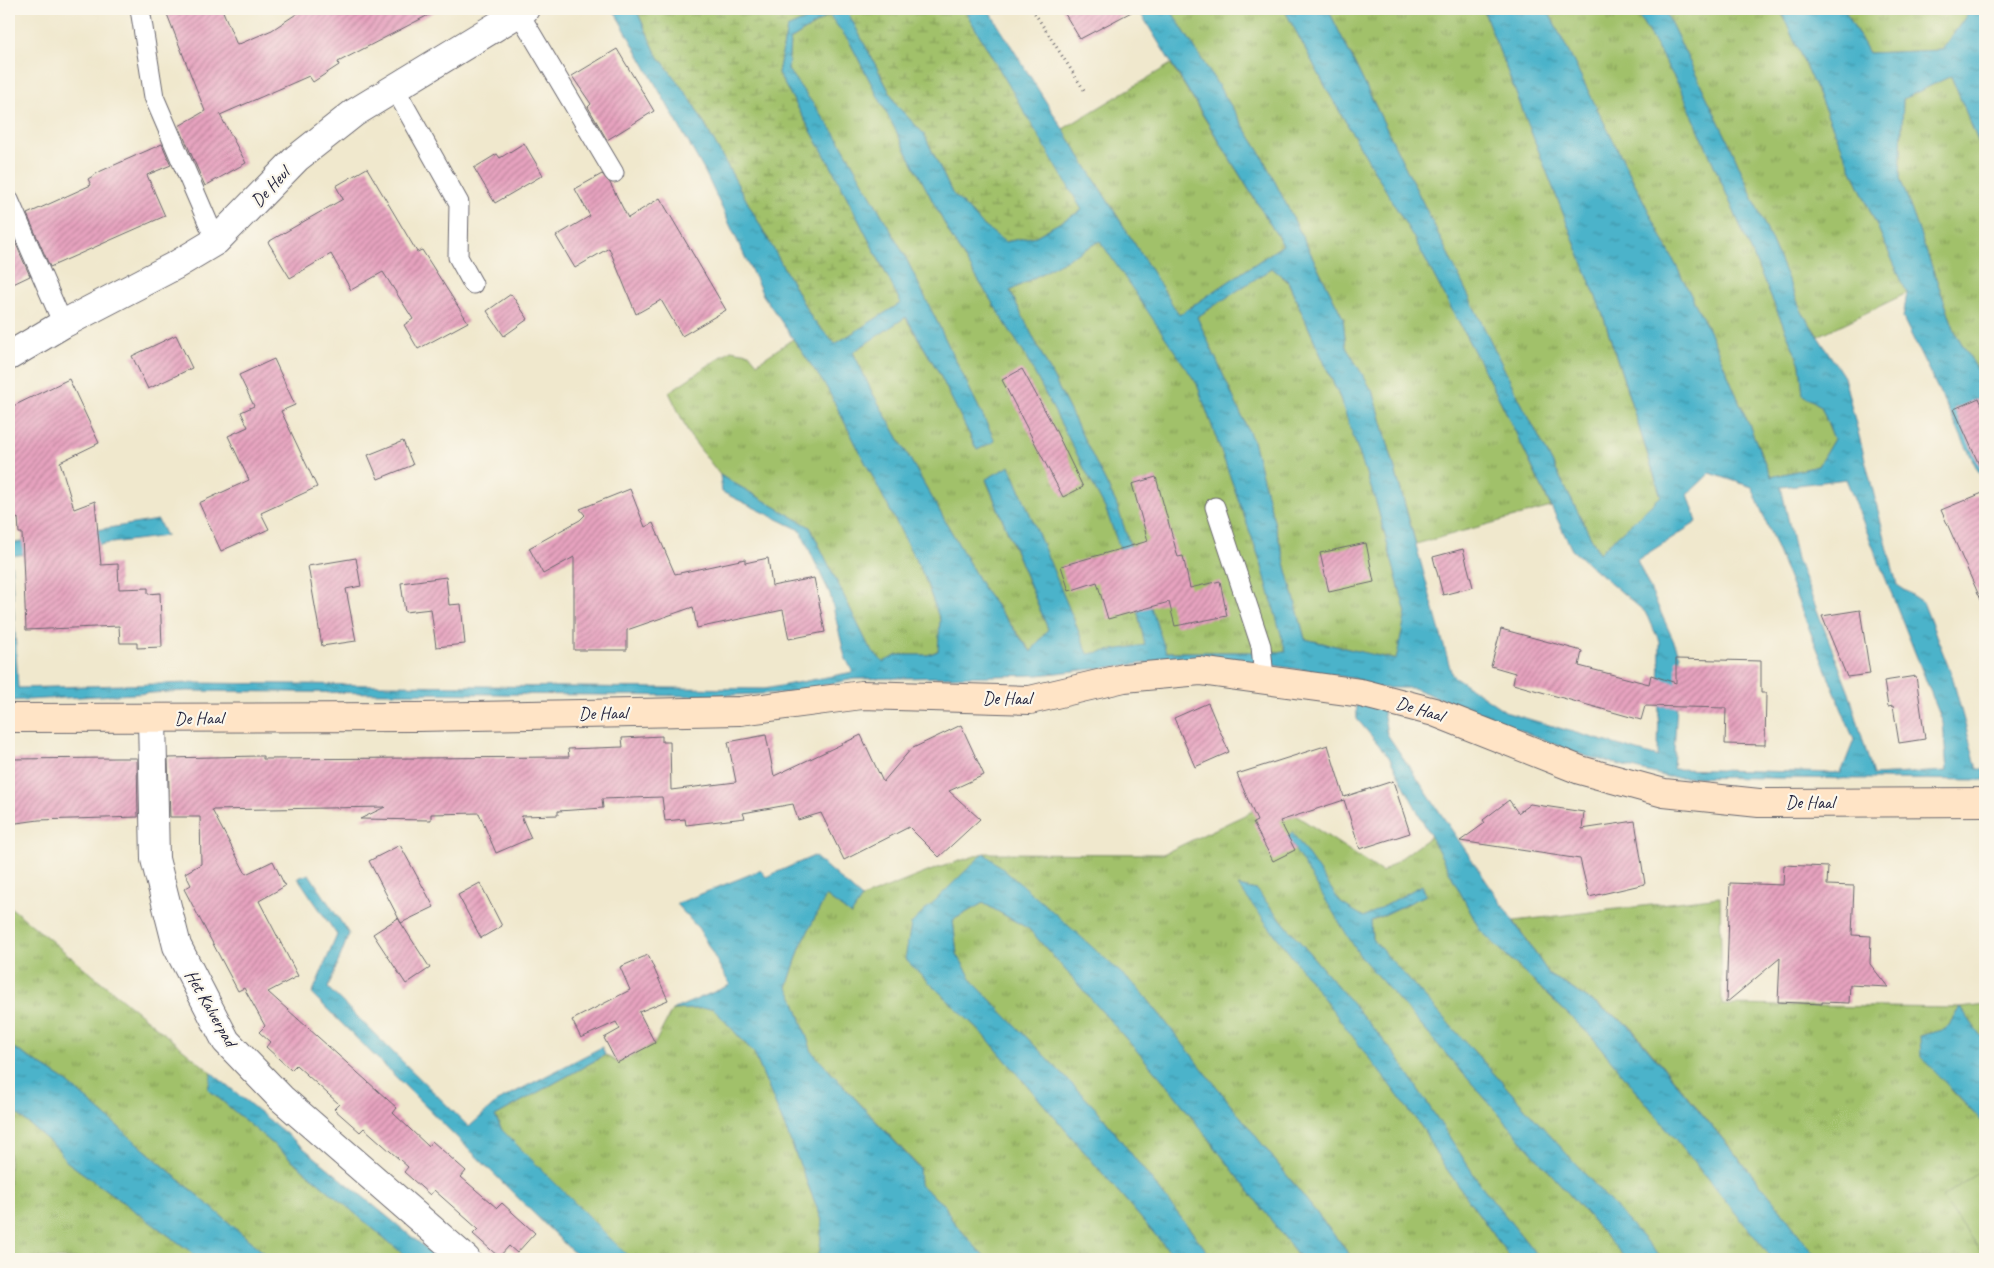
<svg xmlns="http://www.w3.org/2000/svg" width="1994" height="1268" viewBox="0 0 1994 1268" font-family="Caveat,sans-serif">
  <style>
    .grass { fill: url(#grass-tufts); stroke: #627252 }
    .wetland { fill: url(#wetland-marsh); stroke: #627252 }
    .pitch { fill: #a1c16a; stroke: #627252 }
    .water { fill: url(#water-ripples); stroke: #366a82; fill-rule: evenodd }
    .building { fill: url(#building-hatch) }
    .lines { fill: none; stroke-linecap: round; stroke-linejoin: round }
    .lane-casing { stroke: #6a676e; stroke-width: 21 }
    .street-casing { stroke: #6a676e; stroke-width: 30 }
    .secondary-casing { stroke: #6a676e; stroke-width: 30 }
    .path { stroke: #6a676e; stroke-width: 3; stroke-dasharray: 1 4; stroke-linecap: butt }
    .lane { stroke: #fff; stroke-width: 19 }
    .street { stroke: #fff; stroke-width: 28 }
    .secondary { stroke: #ffe4c6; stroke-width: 28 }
    .labels { text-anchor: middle; stroke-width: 4.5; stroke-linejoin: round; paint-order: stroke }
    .street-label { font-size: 18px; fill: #22223b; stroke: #fbf7ec }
  </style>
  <defs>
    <pattern id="grass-tufts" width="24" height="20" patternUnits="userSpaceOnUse" patternTransform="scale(1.25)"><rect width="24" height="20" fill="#a1c16a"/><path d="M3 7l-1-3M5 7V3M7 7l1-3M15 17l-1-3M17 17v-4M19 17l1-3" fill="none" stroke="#839c58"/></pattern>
    <pattern id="wetland-marsh" width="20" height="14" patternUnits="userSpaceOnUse" patternTransform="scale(1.25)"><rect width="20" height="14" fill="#a1c16a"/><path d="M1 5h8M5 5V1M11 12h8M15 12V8" fill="none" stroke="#839c58"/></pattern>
    <pattern id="water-ripples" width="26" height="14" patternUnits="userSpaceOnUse" patternTransform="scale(1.25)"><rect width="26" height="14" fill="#4bb3ca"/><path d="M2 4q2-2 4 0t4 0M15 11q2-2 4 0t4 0" fill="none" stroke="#3e91a5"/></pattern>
    <pattern id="building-hatch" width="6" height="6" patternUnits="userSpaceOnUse" patternTransform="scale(1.25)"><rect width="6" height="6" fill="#e7a3bf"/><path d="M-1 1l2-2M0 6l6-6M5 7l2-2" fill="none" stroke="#bb849c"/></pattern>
  </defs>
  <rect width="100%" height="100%" fill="#fbf7ec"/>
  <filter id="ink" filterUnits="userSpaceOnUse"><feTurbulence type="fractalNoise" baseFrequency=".02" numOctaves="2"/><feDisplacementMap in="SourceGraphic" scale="10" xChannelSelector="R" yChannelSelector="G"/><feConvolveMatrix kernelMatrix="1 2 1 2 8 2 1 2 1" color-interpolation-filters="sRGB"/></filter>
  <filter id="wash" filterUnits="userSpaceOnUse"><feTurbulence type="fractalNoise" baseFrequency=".0096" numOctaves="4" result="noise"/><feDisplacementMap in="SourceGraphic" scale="20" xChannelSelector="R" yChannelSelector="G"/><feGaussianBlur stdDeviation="1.12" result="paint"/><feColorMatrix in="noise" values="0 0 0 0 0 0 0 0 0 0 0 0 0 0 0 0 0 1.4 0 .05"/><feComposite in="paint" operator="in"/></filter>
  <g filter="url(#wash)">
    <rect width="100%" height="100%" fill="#f0e8cd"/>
    <!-- grass -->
    <g class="grass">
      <path d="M 1170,9 L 1284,9 L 1330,95 L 1415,240 L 1501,402 L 1551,507 L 1416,544 L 1374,394 L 1346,347 L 1343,318 L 1260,152 Z"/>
      <path d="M 1328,9 L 1483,9 L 1603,315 L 1661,497 L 1599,553 L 1514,389 Z"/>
      <path d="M 1547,9 L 1635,9 L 1682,91 L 1800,364 L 1803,395 L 1821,406 L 1834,439 L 1818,466 L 1771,477 L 1711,335 Z"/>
      <path d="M 1664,9 L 1780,9 L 1907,293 L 1818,336 L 1802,312 L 1730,145 Z"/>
      <path d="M 1844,9 L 1971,9 L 1942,50 L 1869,53 Z"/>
      <path d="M 830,15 L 849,41 L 953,240 L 1024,353 L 1106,510 L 1130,576 L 1145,646 L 1088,655 L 1010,466 L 986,480 L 1048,629 L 1032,652 L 985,591 L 872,392 L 853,352 L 905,317 L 938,371 L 977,450 L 995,441 L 903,252 L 836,135 L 788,70 L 790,40 Z"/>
      <path d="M 1171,64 L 1283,245 L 1179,315 L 1063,129 Z"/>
      <path d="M 1951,76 L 1985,158 L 1985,389 L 1980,374 L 1956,334 L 1900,178 L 1903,99 Z"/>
      <path d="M 1100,240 L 1197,384 L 1261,563 L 1287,652 L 1165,652 L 1116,503 L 1010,291 Z"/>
      <path d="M 1272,268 L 1288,282 L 1340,398 L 1376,502 L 1406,613 L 1397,660 L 1305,639 L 1253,441 L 1197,317 Z"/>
      <path d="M 793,339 L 827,388 L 924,576 L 940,620 L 939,650 L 928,655 L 898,655 L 883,663 L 869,647 L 810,527 L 720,475 L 690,436 L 669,392 L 731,350 L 749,353 L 757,363 Z"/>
      <path d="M 1274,801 L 1382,872 L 1431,836 L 1480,930 L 1593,1038 L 1773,1259 L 1662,1259 L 1372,939 L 1371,921 L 1426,895 L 1422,885 L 1364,918 L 1341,903 L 1292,833 L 1360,956 L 1626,1259 L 1540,1259 L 1480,1184 L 1395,1054 L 1256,890 L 1239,886 L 1424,1130 L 1436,1154 L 1511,1259 L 1353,1259 L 1141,991 L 984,853 L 905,959 L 985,1036 L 1176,1259 L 986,1259 L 952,1220 L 945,1206 L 920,1185 L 919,1167 L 812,1052 L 793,997 L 787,987 L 801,945 L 826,896 L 851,915 L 862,898 L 935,869 L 984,853 L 1163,854 Z"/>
      <path d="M 1720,897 L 1722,1005 L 1961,1008 L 1985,1005 L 1985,1042 L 1961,1008 L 1945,1029 L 1921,1036 L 1952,1091 L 1985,1125 L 1985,1259 L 1817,1259 L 1774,1201 L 1629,1025 L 1549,974 L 1514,921 Z"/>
      <path d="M 983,903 L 1029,929 L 1168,1086 L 1301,1259 L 1213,1259 L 1098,1111 L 974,983 L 957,954 L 953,920 Z"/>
      <path d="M 9,906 L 212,1073 L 208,1089 L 409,1259 L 271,1259 L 63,1079 L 9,1045 Z"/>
      <path d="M 713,1008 L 754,1053 L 784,1125 L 822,1220 L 820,1251 L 816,1259 L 631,1259 L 502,1130 L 495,1116 L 605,1055 L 617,1062 L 655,1043 L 672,1010 Z"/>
      <path d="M 9,1107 L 58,1149 L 66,1161 L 190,1251 L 198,1259 L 9,1259 Z"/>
    </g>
    <!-- wetland -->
    <g class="wetland">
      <path d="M 636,9 L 830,9 L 787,28 L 778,73 L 831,166 L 901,303 L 835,344 L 812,319 L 691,100 L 656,53 Z"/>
      <path d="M 846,9 L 964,9 L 1083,210 L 1036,236 L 1004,242 L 983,225 L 952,193 L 924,134 L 897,106 Z"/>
    </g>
    <!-- pitch -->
    <path class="pitch" d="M 1985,1167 L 1985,1257 L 1942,1198 Z"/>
    <!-- water -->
    <g class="water">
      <path d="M 613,9 L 636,9 L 656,53 L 691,100 L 812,319 L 835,344 L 901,303 L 831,166 L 778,73 L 787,28 L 830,9 L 846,9 L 897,106 L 924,134 L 952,193 L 983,225 L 1005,242 L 1036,236 L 1082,210 L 964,9 L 988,9 L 1179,315 L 1283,245 L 1138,9 L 1170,9 L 1260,152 L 1343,318 L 1346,347 L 1374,394 L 1452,675 L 1508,713 L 1658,757 L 1660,642 L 1645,612 L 1572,550 L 1501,402 L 1415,240 L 1330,95 L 1284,9 L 1328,9 L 1514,389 L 1599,553 L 1661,496 L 1603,315 L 1483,9 L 1547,9 L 1711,335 L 1771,477 L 1818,466 L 1834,439 L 1821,406 L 1803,395 L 1800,364 L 1682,91 L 1635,9 L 1664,9 L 1730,145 L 1802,312 L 1844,377 L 1897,585 L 1923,602 L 1952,676 L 1977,769 L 1985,769 L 1985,780 L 1668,777 L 1585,756 L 1413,688 L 1379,688 L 1387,734 L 1549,974 L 1628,1025 L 1774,1201 L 1817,1259 L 1773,1259 L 1593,1038 L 1480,930 L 1389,757 L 1357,719 L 1356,679 L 1253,662 L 1184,659 L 1038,675 L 854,679 L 785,693 L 704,696 L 187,691 L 9,701 L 9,544 L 158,520 L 166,536 L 11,556 L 18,688 L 193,683 L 765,689 L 853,672 L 845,657 L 830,594 L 800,530 L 722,492 L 720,475 L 810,527 L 869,647 L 883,662 L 898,655 L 928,655 L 938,651 L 940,620 L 924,576 L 827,388 L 763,295 L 705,172 ZM 829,15 L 849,41 L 953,240 L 1024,353 L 1106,510 L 1130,576 L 1145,645 L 1088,654 L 1010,466 L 986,479 L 1048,629 L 1031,652 L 985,591 L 872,392 L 853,352 L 906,317 L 938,371 L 977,450 L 995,441 L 903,252 L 836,135 L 788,70 L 790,40 ZM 1100,241 L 1197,384 L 1261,563 L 1286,652 L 1166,652 L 1116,503 L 1010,291 ZM 1272,268 L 1288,281 L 1340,398 L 1376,502 L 1406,613 L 1396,660 L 1305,639 L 1253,441 L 1197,317 ZM 1710,473 L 1752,487 L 1854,740 L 1841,773 L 1673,769 L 1680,655 L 1637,560 L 1697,522 L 1688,494 ZM 1846,479 L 1943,723 L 1947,771 L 1873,775 L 1849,692 L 1797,559 L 1781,487 Z"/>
      <path d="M 1780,9 L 1844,9 L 1869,53 L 1942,50 L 1971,9 L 1985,9 L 1985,158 L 1951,76 L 1903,99 L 1900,178 L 1956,334 L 1980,374 L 1985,389 L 1985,485 L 1903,318 L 1907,293 Z"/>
      <path d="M 1292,832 L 1341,903 L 1364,917 L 1422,885 L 1426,895 L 1371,921 L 1372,939 L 1662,1259 L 1626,1259 L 1360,956 L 1287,837 Z"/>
      <path d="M 984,853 L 1051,910 L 1141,991 L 1353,1259 L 1301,1259 L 1168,1086 L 1029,929 L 983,903 L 953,920 L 957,954 L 974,983 L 1098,1111 L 1213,1259 L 1176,1259 L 985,1036 L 905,959 L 911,924 Z"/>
      <path d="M 814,856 L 862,898 L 851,915 L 826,896 L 801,945 L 787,987 L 793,997 L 812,1052 L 919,1168 L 920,1185 L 945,1206 L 952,1220 L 986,1259 L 816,1259 L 820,1251 L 822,1220 L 784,1125 L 754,1053 L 713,1008 L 672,1010 L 730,985 L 699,929 L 676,904 L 761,870 L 766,877 Z"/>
      <path d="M 309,874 L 349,934 L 328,988 L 469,1127 L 498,1101 L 602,1047 L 605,1055 L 495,1116 L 502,1130 L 631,1259 L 580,1259 L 312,994 L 337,935 L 298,878 Z"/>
      <path d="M 1238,886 L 1256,890 L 1395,1054 L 1480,1184 L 1540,1259 L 1511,1259 L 1436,1154 L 1424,1130 Z"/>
      <path d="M 1961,1008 L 1985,1042 L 1985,1125 L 1921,1057 L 1920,1036 L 1945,1029 Z"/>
      <path d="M 9,1045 L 63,1079 L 271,1259 L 198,1259 L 190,1251 L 66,1161 L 58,1149 L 9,1107 Z"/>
      <path d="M 212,1073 L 439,1259 L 409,1259 L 208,1089 Z"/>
    </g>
    <g id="blocks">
      <!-- building -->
      <g class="building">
        <path d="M 165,9 L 222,9 L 237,45 L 272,30 L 304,9 L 440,9 L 338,62 L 339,65 L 313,82 L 309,76 L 220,115 L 246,163 L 205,186 L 179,126 L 205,111 Z"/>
        <path d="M 1062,9 L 1137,9 L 1080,39 Z"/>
        <path d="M 617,49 L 654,111 L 607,140 L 588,107 L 591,104 L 572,76 Z"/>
        <path d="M 524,143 L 543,175 L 495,203 L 474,168 L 497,154 L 500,158 Z"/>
        <path d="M 162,144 L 171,165 L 147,175 L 165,216 L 50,267 L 27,214 L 91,185 L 88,179 L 101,171 Z"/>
        <path d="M 367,168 L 417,252 L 422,250 L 468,322 L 418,349 L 404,325 L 413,319 L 383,272 L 351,290 L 331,254 L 290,278 L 268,242 L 343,199 L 336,186 Z"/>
        <path d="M 602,174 L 610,183 L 628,218 L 660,198 L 726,310 L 682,336 L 661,300 L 636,314 L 609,248 L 575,268 L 556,236 L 590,216 L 575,189 Z"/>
        <path d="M 9,228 L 30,276 L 9,286 Z"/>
        <path d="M 511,294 L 528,319 L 504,336 L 487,311 Z"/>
        <path d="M 176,335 L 192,368 L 148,389 L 132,356 Z"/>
        <path d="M 274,359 L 295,405 L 281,411 L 317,487 L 261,513 L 269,529 L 221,551 L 199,503 L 249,480 L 228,436 L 248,427 L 241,412 L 254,406 L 239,375 Z"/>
        <path d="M 1022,369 L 1054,427 L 1083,487 L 1063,497 L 1002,380 Z"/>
        <path d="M 69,379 L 99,443 L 60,462 L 74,509 L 95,501 L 101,565 L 118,564 L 119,589 L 148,588 L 148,594 L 160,593 L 162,647 L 137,648 L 137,643 L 120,643 L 119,626 L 26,630 L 22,533 L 19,533 L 18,518 L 9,522 L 9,408 Z"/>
        <path d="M 1979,398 L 1985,412 L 1985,478 L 1954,409 Z"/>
        <path d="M 403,441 L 413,465 L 378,479 L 368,455 Z"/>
        <path d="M 1156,477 L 1178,557 L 1183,556 L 1190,588 L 1220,581 L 1227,616 L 1175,626 L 1169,602 L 1108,619 L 1097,582 L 1069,591 L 1061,566 L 1148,541 L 1132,484 Z"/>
        <path d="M 630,489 L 645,527 L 653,523 L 675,574 L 745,559 L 745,563 L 768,558 L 772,586 L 814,578 L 825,632 L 789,639 L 783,610 L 697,628 L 693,607 L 627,630 L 627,650 L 574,650 L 574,557 L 543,574 L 529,548 L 580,520 L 585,515 L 580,509 Z"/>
        <path d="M 1985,492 L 1985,609 L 1941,510 Z"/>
        <path d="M 1366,543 L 1374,582 L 1329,592 L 1320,553 Z"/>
        <path d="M 1463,549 L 1473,587 L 1443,595 L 1433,557 Z"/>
        <path d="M 356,558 L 361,586 L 346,589 L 356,641 L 322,646 L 308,566 Z"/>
        <path d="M 446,577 L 449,605 L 461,604 L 465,644 L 436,647 L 431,609 L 405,612 L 401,583 Z"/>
        <path d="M 1860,610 L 1870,674 L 1847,677 L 1822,616 Z"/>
        <path d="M 1501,629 L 1582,651 L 1579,666 L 1649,684 L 1651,675 L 1676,683 L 1676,659 L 1761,661 L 1761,693 L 1766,693 L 1765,745 L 1725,744 L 1726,708 L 1645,706 L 1641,720 L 1513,684 L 1515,673 L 1491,666 Z"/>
        <path d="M 1916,676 L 1925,739 L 1899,743 L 1893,706 L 1888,707 L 1884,681 Z"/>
        <path d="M 1208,703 L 1229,752 L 1195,767 L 1174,718 Z"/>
        <path d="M 961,725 L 984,775 L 949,791 L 980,819 L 939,857 L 909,827 L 844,860 L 821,813 L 798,820 L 793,804 L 743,813 L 745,818 L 686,825 L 685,819 L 665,821 L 662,797 L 602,799 L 603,808 L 558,811 L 558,815 L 521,816 L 531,838 L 496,853 L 479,813 L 431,814 L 431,820 L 360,819 L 385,807 L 212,810 L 246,874 L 273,861 L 285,886 L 259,901 L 298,976 L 268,992 L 397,1108 L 393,1113 L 428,1146 L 432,1141 L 466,1171 L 461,1177 L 497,1208 L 502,1203 L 535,1233 L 517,1253 L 509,1246 L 499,1257 L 473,1234 L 478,1229 L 434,1190 L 430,1195 L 404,1172 L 408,1167 L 364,1128 L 360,1132 L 334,1109 L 339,1104 L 296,1065 L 291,1070 L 266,1047 L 270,1042 L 259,1032 L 265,1026 L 244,988 L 238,991 L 184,889 L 191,885 L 185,873 L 201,864 L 200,817 L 170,817 L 168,758 L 259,756 L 263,756 L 263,759 L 569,757 L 568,749 L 623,747 L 622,738 L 662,736 L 662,742 L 670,742 L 671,790 L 736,782 L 728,742 L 766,735 L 774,776 L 861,735 L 883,782 L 911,749 Z"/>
        <path d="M 1328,745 L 1344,797 L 1393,781 L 1410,833 L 1360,849 L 1344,800 L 1280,821 L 1295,850 L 1273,861 L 1253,823 L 1257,821 L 1237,774 Z"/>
        <path d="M 115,758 L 137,758 L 138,817 L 39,820 L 9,824 L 9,759 Z"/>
        <path d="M 1509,800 L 1518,813 L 1530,804 L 1584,812 L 1582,829 L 1635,821 L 1645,884 L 1589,897 L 1580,859 L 1460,841 L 1485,823 L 1483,820 Z"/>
        <path d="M 400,845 L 434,907 L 401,923 L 430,968 L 406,984 L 373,934 L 398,918 L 401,923 L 369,861 Z"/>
        <path d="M 1784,865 L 1828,867 L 1827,885 L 1854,886 L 1852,935 L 1871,936 L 1870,964 L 1888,987 L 1850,985 L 1849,1003 L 1822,1002 L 1822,1004 L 1778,1002 L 1780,958 L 1726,1003 L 1730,883 L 1783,885 Z"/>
        <path d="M 480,883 L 502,926 L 481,938 L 458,895 Z"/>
        <path d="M 648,955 L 668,1000 L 639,1012 L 655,1043 L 617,1063 L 604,1038 L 620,1029 L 616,1022 L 581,1038 L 572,1020 L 630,990 L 620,967 Z"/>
      </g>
    </g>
  </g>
  <g filter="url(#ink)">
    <use href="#blocks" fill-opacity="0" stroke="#6a676e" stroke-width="1"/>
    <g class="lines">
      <!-- lane casing -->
      <g class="lane-casing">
        <g id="lane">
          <path d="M 140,9 L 154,97 L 216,241"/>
          <path d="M 519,13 L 614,173"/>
          <path d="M 395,89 L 459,203 L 458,257 L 473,284"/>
          <path d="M 9,200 L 63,324"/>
          <path d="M 1215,507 L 1261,646 L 1264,678"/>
        </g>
      </g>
      <!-- street casing -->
      <g class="street-casing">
        <g id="street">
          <path d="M 9,356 L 63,324 L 176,265 L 216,241 L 297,158 L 354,113 L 525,9"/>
          <path d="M 152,719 L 155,859 L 177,946 L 226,1041 L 281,1098 L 466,1259"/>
        </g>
      </g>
      <!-- secondary casing -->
      <g class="secondary-casing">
        <path id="secondary" d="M 9,718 L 417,717 L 740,711 L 862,695 L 1030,700 L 1124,678 L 1200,671 L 1361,693 L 1434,712 L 1580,770 L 1664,793 L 1759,803 L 1985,802"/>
      </g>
      <!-- path -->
      <path class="path" d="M 1032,9 L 1086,93"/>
      <!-- lane -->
      <use href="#lane" class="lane"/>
      <!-- street -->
      <use href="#street" class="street"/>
      <!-- secondary -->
      <use href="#secondary" class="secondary"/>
    </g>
  </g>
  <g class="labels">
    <!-- street labels -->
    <g class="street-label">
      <text transform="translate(270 187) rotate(-47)" y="6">De Heul</text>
      <text x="1007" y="704">De Haal</text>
      <text transform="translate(1420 709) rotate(17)" y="6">De Haal</text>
      <text transform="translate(603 713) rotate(-1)" y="6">De Haal</text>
      <text transform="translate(199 718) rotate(-1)" y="6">De Haal</text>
      <text x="1810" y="808">De Haal</text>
      <text transform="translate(211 1008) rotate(60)" y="6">Het Kalverpad</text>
    </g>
  </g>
  <!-- margin -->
  <rect width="1994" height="1268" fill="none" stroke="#fbf7ec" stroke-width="30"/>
</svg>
